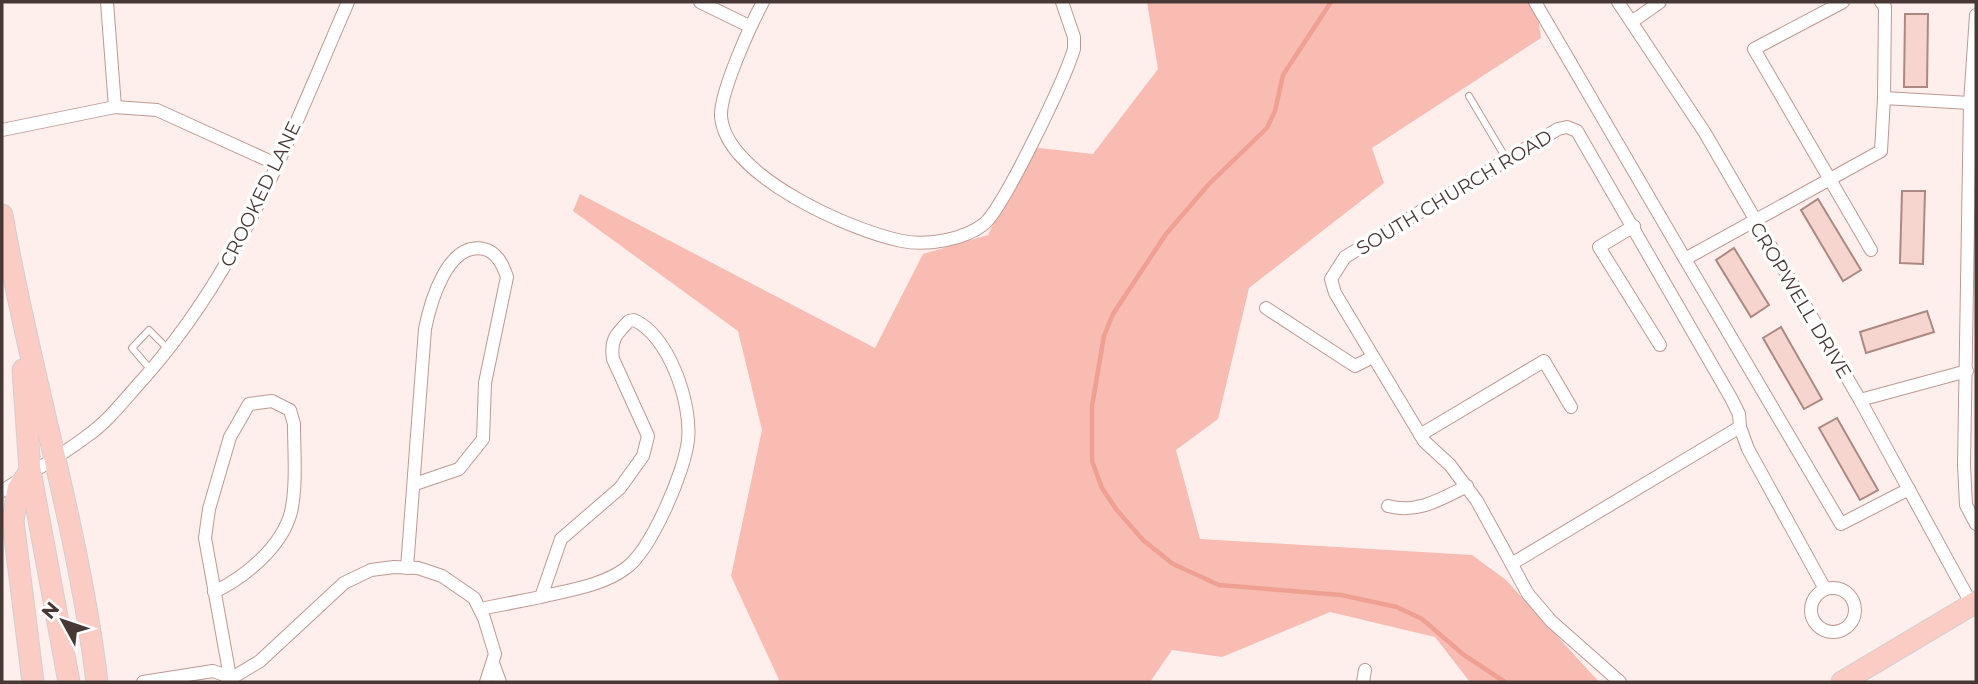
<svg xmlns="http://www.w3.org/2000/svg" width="1978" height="684" viewBox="0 0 1978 684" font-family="Montserrat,sans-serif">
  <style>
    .green { fill: #f8bcb2 }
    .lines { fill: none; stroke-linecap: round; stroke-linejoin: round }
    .stream { stroke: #efa093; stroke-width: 4.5 }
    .building { fill: #f7d5cf; stroke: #ab8881; stroke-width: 2 }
    .lane-casing { stroke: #be9993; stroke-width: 8 }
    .street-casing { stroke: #be9993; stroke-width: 14 }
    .primary-casing { stroke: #d3cfcf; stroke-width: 23 }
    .lane { stroke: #fff; stroke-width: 6 }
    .street { stroke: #fff; stroke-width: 12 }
    .primary { stroke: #faccc4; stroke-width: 21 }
    .labels { text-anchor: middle; stroke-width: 7; stroke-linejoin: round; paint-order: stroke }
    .street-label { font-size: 19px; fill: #473835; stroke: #fff }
  </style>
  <rect width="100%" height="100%" fill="#ffefec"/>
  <!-- green -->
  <path class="green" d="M 1147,2 L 1536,2 L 1541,38 L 1372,148 L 1384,183 L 1249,288 L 1218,419 L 1176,450 L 1200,539 L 1472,555 L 1506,580 L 1599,682 L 1470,682 L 1435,637 L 1330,612 L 1222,657 L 1172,650 L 1150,682 L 780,682 L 731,576 L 762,430 L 738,331 L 573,211 L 580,194 L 875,348 L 923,254 L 988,235 L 1030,147 L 1093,154 L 1158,69 Z"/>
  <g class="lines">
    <!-- stream -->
    <path class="stream" d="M 1331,2 L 1283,75 L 1275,111 L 1267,128 L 1209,184 L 1166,234 L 1113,314 L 1104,336 L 1092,406 L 1092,461 L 1102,488 L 1116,509 L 1143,540 L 1173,564 L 1219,585 L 1341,595 L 1397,607 L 1422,619 L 1464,655 L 1505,682"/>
  </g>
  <!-- building -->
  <g class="building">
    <path d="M 1905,14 L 1928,14 L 1927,87 L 1904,87 Z"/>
    <path d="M 1902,191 L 1925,191 L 1923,264 L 1900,263 Z"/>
    <path d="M 1818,199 L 1861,270 L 1843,281 L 1801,210 Z"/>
    <path d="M 1734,248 L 1769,305 L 1751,317 L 1716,260 Z"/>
    <path d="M 1927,311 L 1934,332 L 1866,353 L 1860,332 Z"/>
    <path d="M 1781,327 L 1822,399 L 1804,409 L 1763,338 Z"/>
    <path d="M 1837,418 L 1878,490 L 1860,500 L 1819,428 Z"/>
  </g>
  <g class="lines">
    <!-- lane casing -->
    <g class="lane-casing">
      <g id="lane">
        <path d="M 1469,96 L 1507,160"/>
        <path d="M 150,369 L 132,348 L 149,330 L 168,349"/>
      </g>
    </g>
    <!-- street casing -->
    <g class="street-casing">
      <g id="street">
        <path d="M 107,2 L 115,107"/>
        <path d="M 700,2 L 749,26"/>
        <path d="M 763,2 C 751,24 720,92 721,116 C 725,176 852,231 902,241 C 926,246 964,240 984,224 C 1004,207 1065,79 1074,49 L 1074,37 L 1062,2"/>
        <path d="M 1535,2 L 1685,259 L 1881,151 L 1884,98 L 1970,103"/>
        <path d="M 1618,2 L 1705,133 L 1860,400 L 1972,605"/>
        <path d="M 1843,2 L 1754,49 L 1871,250"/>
        <path d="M 1881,2 L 1885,7 L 1884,98"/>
        <path d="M 1976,15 L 1970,103 L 1964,465 L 1966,505 L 1976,524"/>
        <path d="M 1633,21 L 1660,2"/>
        <path d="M 2,130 L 115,107 L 157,110 L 276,164"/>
        <path d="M 1634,226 L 1599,247 L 1660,345"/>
        <path d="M 1685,259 L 1841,524 L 1909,489"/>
        <path d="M 1266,308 L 1355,366 L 1373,357"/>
        <path d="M 1860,400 L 1967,371"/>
        <path d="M 1740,427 L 1748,449 L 1825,589"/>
        <path d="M 1420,435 L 1544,361 L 1571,407"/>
        <path d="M 2,491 C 30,473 61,456 87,436 C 106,423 121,404 136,387 C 239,275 288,140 348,2"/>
        <path d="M 1388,506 C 1417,514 1441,499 1467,486"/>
        <path d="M 1513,563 L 1740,427 L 1739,414 L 1731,398 L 1577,131 L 1567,127 L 1558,129 L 1345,257 L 1331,279 L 1335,293 L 1424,441 L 1450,465 L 1477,501 L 1528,594 L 1551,621 L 1620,682"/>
        <path d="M 407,568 L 425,329 C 430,304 447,241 484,249 C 497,252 503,265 507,277 L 485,383 L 483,439 L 459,469 L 415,484"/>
        <circle cx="1833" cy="610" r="22"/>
        <path d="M 214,592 C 245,577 282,547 291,512 C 297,485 294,452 294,424 L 290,410 L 272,401 L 249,404 L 230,437 L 209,509 L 205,538 L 230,677 L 232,682"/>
        <path d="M 480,609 L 541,597 L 561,539 L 620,488 L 643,456 L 648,436 L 613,359 C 610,340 616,334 629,321 L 634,320 C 669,336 692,403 688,440 C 685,471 651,550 626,568 C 602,586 569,590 541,597"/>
        <path d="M 493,663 L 500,682"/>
        <path d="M 227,681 L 260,661 L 344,583 L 371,570 L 394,567 L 418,568 L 442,576 L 474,598 L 484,618 L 495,654 L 486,682"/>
        <path d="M 143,682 L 213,671 L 230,677"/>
        <path d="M 1363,682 L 1365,670"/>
      </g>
    </g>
    <!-- primary casing -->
    <g class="primary-casing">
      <g id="primary">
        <path d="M 2,215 C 29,372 78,524 97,682"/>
        <path d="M 23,370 L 30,471 L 69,682"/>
        <path d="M 30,471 L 18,489 L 13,521 L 33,682"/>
        <path d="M 1842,682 L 1976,602"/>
      </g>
    </g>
    <!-- lane -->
    <use href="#lane" class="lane"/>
    <!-- street -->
    <use href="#street" class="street"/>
    <!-- primary -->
    <use href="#primary" class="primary"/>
  </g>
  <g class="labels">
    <!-- street labels -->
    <g class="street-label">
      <text transform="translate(1454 192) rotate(-31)" y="7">SOUTH CHURCH ROAD</text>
      <text transform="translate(260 194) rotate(-64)" y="7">CROOKED LANE</text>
      <text transform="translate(1801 300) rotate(59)" y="7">CROPWELL DRIVE</text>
    </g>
  </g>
  <!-- border -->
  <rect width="1978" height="684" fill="none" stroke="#473835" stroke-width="7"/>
  <!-- north arrow -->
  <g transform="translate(63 621) rotate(310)" stroke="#ffffff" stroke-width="5" paint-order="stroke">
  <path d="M0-5L12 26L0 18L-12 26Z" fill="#473835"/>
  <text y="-10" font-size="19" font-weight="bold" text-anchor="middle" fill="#473835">N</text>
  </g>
</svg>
